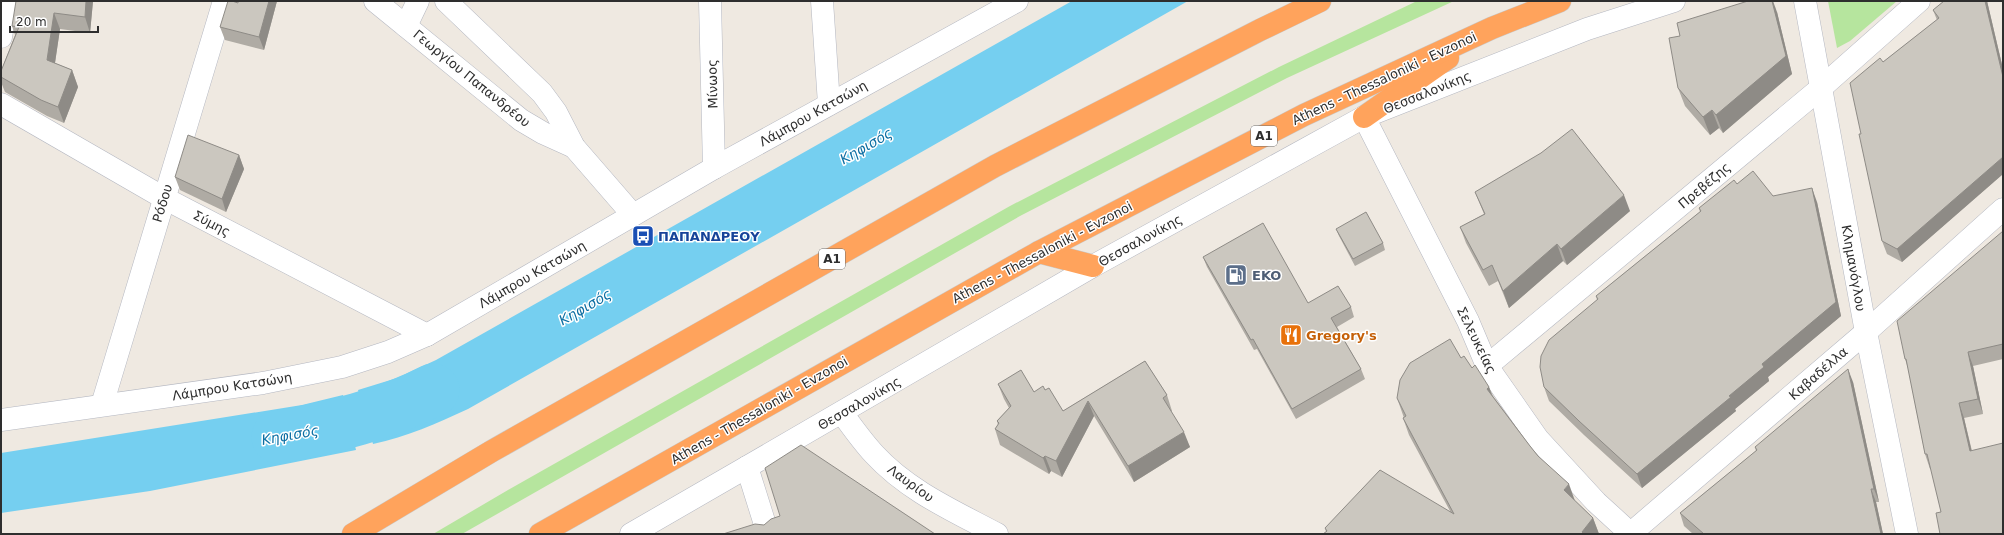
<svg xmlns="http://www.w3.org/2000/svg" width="2004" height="535" viewBox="0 0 2004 535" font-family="'DejaVu Sans',sans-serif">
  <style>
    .green { fill: #b6e59e }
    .water { fill: #75cff0 }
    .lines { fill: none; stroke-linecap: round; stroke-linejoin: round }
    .river { stroke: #75cff0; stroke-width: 53 }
    .minor-casing { stroke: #b4b7c1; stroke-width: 23 }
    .tertiary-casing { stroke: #b4b7c1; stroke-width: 23 }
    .motorway-casing { stroke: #c9c9c9; stroke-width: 23 }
    .minor { stroke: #fff; stroke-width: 22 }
    .tertiary { stroke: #fff; stroke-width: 22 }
    .motorway { stroke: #ffa35c; stroke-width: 22 }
    .wall { fill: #afaba4 }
    .shaded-wall { fill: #8e8b86 }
    .building { fill: #cbc7bf; stroke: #8e8b86 }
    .labels { text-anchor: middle; stroke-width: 3; stroke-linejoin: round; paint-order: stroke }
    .shield { fill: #fff; stroke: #6d6d6d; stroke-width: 1 }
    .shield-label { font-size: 12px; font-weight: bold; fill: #2e2e2e }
    .street-label { font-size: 13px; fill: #2e2e2e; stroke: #fff }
    .transit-label { font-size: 13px; font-weight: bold; fill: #164399; stroke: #fff; text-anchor: start }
    .service-label { font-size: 13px; font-weight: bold; fill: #4e5e75; stroke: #fff; text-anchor: start }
    .food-label { font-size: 13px; font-weight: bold; fill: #c56008; stroke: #fff; text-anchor: start }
    .water-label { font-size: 14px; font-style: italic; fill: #0d6fa3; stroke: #fff }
  </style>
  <rect width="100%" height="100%" fill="#efe9e1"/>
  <!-- green -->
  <g class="green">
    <path d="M 1417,1 L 1454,1 L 1287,78 L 1020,216 L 462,534 L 433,534 L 508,490 L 1010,206 L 1279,67 Z"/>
    <path d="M 1828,1 L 1897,1 L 1850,41 L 1837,48 Z"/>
  </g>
  <!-- water -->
  <g class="water">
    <path d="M 1072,1 L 1188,1 L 468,409 C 437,423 407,437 373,444 L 358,390 L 397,378 L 436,360 Z"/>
    <path d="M 343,395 L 356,450 L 150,491 L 1,513 L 1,453 L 302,405 Z"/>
  </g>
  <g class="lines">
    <!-- river -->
    <path class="river" d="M 278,437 C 332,427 385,415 433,390"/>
    <!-- minor casing -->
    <g class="minor-casing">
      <g id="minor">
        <path d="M 710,1 L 714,168"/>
        <path d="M 822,1 L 829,104"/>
        <path d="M 1805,1 L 1866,332 L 1907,534"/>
        <path d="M 406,26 L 418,1"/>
        <path d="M 1,37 L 7,1"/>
        <path d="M 1,104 L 164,198 L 427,335"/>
        <path d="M 1364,117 L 1468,321 L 1487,366 L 1538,439 L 1596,502 L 1631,534"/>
        <path d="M 1487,366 L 1822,87 L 1919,1"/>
        <path d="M 102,405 L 224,1"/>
        <path d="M 842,413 C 852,427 862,441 874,454 C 908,491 954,511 997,534"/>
        <path d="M 631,534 L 747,467"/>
        <path d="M 1630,534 L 1866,332 L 2003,209"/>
      </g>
    </g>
    <!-- tertiary casing -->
    <g class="tertiary-casing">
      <g id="tertiary">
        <path d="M 375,1 L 521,120 L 543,133 L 574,147"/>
        <path d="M 446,1 L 542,93 L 556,112 L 574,147 L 633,215"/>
        <path d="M 1,420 L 263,383 L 342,367 L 388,352 L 427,335 L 714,168 L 1017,1"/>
        <path d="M 768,534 L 747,467 L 1093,266 L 1364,117 L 1587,29 L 1674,1"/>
      </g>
    </g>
    <!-- motorway casing -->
    <g class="motorway-casing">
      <g id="motorway">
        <path d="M 1364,117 L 1448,58"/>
        <path d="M 1039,252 L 1093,266"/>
        <path d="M 353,534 L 492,451 L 995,166 L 1260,30 L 1320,1"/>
        <path d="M 540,534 L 1039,252 L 1304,115 L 1492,28 L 1560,1"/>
      </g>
    </g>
    <!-- minor -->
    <use href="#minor" class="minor"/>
    <!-- tertiary -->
    <use href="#tertiary" class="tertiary"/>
    <!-- motorway -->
    <use href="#motorway" class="motorway"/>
  </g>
  <!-- wall -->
  <g class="wall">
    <path d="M 93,1 L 90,33 L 60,29 L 55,63 L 72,70 L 78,87 L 64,123 L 47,116 L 5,92 L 1,82 L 1,71 L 15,35 L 12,26 Z"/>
    <path d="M 238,1 L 277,1 L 264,50 L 225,40 L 220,27 L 238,3 Z"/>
    <path d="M 1944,1 L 1987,1 L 2003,69 L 2003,174 L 1902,262 L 1887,254 L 1882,241 L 1861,134 L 1883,62 L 1937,20 L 1933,10 Z"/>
    <path d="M 1777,12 L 1792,74 L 1723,133 L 1719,128 L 1710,135 L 1685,106 L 1678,88 Z"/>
    <path d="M 239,155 L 244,169 L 226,212 L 180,190 L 175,177 Z"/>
    <path d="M 1737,184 L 1773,196 L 1817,202 L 1841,316 L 1768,377 L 1769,381 L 1735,409 L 1736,411 L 1642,488 L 1584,435 L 1549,401 L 1544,387 L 1597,300 L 1596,296 L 1700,212 L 1699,208 Z"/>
    <path d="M 1475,192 L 1630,211 L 1567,265 L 1563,261 L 1509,308 L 1498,281 L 1489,286 L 1466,243 L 1460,227 L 1484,214 Z"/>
    <path d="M 1336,229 L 1383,243 L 1385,250 L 1355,266 L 1339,236 Z"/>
    <path d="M 2003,231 L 2003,359 L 1973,366 L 1983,414 L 1964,418 L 1972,451 L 1941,512 L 1931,468 L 1930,469 L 1925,454 L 1908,368 L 1905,359 Z"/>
    <path d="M 1203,257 L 1308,303 L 1351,307 L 1354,317 L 1337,327 L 1361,369 L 1365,379 L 1296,419 L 1257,349 L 1254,350 L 1207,267 Z"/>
    <path d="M 1461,358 L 1472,368 L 1489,387 L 1493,396 L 1530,446 L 1575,501 L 1593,518 L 1599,534 L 1323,534 L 1326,532 L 1325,528 L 1450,511 L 1409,435 L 1403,418 L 1404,418 L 1397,398 Z"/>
    <path d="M 1145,361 L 1167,395 L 1172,411 L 1171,411 L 1190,447 L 1134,482 L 1094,416 L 1062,477 L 1051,471 L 1049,474 L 1000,445 L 995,429 L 998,425 L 997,421 L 1009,408 L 1004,399 L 998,384 L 1034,392 L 1045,390 L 1063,411 Z"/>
    <path d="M 1853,382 L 1879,502 L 1876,502 L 1883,534 L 1693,534 L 1684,526 L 1680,513 L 1756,451 L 1755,447 Z"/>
  </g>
  <!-- shaded-wall -->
  <g class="shaded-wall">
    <path d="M 86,1 L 93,1 L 90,33 L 85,17 Z"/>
    <path d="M 269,1 L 277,1 L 264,50 L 259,37 Z"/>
    <path d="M 1772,1 L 1773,1 L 1777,12 L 1792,74 L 1723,133 L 1716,115 Z"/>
    <path d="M 1985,1 L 1987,1 L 2003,69 L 2003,77 Z"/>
    <path d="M 54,13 L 60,29 L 53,76 L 47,60 Z"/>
    <path d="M 72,70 L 78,87 L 64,123 L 58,107 Z"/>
    <path d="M 1712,110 L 1719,128 L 1710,135 L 1703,117 Z"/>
    <path d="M 239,155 L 244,169 L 226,212 L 222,199 Z"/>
    <path d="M 2003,157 L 2003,174 L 1902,262 L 1897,249 Z"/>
    <path d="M 1812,188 L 1817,202 L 1841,316 L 1768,377 L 1769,381 L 1735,409 L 1736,411 L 1642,488 L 1637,474 L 1729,396 L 1762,364 Z"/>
    <path d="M 1624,195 L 1630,211 L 1567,265 L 1561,249 Z"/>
    <path d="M 1557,244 L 1563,261 L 1509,308 L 1503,291 Z"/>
    <path d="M 1968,352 L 1973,366 L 1983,414 L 1978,399 Z"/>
    <path d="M 1848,369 L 1853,382 L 1879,502 L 1874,489 Z"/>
    <path d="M 1489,387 L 1495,404 L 1487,389 Z"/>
    <path d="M 1088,401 L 1094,416 L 1062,477 L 1056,461 Z"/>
    <path d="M 1959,403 L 1964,418 L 1975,466 L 1970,451 Z"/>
    <path d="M 1184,432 L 1190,447 L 1134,482 L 1128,466 Z"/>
    <path d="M 1045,456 L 1051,471 L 1049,474 L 1043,458 Z"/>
    <path d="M 1569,484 L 1575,501 L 1564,490 Z"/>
    <path d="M 1871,489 L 1876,502 L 1883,534 L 1881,534 Z"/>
    <path d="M 1593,518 L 1599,534 L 1583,534 L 1582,532 Z"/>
  </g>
  <!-- building -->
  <g class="building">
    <path d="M 16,1 L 86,1 L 85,17 L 54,13 L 47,60 L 72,70 L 58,107 L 41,100 L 1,77 L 1,71 L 19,27 L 12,26 Z"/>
    <path d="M 228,1 L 232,1 L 238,3 L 238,1 L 269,1 L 259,37 L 220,27 Z"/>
    <path d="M 1748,1 L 1772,1 L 1786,56 L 1716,115 L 1712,110 L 1703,117 L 1678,88 L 1669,38 L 1680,36 L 1677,23 Z"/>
    <path d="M 1944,1 L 1985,1 L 2003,77 L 2003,157 L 1897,249 L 1882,241 L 1859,134 L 1861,134 L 1850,83 L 1880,58 L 1883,62 L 1939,18 L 1933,10 Z"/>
    <path d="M 1572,129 L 1624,195 L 1561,249 L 1557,244 L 1503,291 L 1492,265 L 1483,270 L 1460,227 L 1485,214 L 1475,192 L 1541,153 Z"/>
    <path d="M 188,135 L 239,155 L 222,199 L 175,177 Z"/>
    <path d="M 1753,171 L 1773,196 L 1812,188 L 1836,302 L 1762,364 L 1764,367 L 1729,396 L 1731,397 L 1637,474 L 1579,421 L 1544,387 L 1540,367 L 1541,356 L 1549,340 L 1598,299 L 1596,296 L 1701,211 L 1699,208 L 1734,180 L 1737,184 Z"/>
    <path d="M 1366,212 L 1383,243 L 1353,259 L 1336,229 Z"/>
    <path d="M 1263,223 L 1308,303 L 1338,286 L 1351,307 L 1331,318 L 1361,369 L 1292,409 L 1253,339 L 1251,340 L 1203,257 Z"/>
    <path d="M 2003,231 L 2003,344 L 1968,352 L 1978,399 L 1959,403 L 1970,451 L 2003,443 L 2003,534 L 1940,534 L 1936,513 L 1941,512 L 1927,454 L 1925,454 L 1906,359 L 1905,359 L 1897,321 Z"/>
    <path d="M 1450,339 L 1461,358 L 1464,356 L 1472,368 L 1475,365 L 1489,387 L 1487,389 L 1530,446 L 1538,456 L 1569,484 L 1564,490 L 1593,518 L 1582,532 L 1584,534 L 1323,534 L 1327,531 L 1325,528 L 1380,470 L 1454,514 L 1403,418 L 1406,416 L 1397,398 L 1400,380 L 1410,363 Z"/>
    <path d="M 1145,361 L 1167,395 L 1163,398 L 1184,432 L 1128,466 L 1088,401 L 1056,461 L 1045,456 L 1043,458 L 995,429 L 999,423 L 997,421 L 1011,406 L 998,384 L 1021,370 L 1034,392 L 1043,386 L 1045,390 L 1049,388 L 1063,411 Z"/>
    <path d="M 1848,369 L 1874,489 L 1871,489 L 1881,534 L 1704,534 L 1680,513 L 1757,450 L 1755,447 Z"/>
    <path d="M 801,445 L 935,534 L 723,534 L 755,524 L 764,525 L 771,519 L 780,516 L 765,468 Z"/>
  </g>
  <!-- icons -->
  <defs>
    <g id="bus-square" transform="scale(1.15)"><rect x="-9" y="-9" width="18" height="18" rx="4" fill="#1a4fb4" stroke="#fff"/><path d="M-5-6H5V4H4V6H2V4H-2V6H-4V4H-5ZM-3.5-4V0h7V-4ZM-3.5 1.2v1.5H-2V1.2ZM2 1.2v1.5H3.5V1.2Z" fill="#fff"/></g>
    <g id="fuel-square" transform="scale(1.15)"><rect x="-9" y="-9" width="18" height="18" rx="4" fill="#5c6f8a" stroke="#fff"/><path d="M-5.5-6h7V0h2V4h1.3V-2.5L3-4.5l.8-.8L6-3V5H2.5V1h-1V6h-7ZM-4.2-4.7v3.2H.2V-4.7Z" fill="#fff"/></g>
    <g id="restaurant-square" transform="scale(1.15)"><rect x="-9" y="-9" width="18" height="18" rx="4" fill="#e8710a" stroke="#fff"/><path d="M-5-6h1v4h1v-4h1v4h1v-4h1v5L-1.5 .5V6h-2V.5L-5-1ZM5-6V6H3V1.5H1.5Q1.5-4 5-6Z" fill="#fff"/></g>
  </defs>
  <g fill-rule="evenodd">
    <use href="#bus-square" x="643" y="236"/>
    <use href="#fuel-square" x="1236" y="275"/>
    <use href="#restaurant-square" x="1291" y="335"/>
  </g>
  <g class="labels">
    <!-- shield labels -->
    <g class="shield">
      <rect x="1251" y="126" width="26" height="20" rx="3"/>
      <rect x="819" y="249" width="26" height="20" rx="3"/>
    </g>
    <g class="shield-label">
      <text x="1264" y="140">Α1</text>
      <text x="832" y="263">Α1</text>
    </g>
    <!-- street labels -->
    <g class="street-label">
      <text transform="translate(472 78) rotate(39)" y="5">Γεωργίου Παπανδρέου</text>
      <text transform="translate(1384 78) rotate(-25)" y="5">Athens - Thessaloniki - Evzonoi</text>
      <text transform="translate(712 84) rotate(-91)" y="5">Μίνωος</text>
      <text transform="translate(1427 92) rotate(-22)" y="5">Θεσσαλονίκης</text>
      <text transform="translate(813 113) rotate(-29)" y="5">Λάμπρου Κατσώνη</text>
      <text transform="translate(1704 185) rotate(-40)" y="5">Πρεβέζης</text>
      <text transform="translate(162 203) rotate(-73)" y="5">Ρόδου</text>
      <text transform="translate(212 223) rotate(28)" y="5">Σύμης</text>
      <text transform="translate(1140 240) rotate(-29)" y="5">Θεσσαλονίκης</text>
      <text transform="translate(1042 252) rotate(-28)" y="5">Athens - Thessaloniki - Evzonoi</text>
      <text transform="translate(1854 268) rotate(80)" y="5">Κλημανόγλου</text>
      <text transform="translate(532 274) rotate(-30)" y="5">Λάμπρου Κατσώνη</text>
      <text transform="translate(1477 340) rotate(64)" y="5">Σελευκείας</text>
      <text transform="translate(1818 373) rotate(-41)" y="5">Καβαδέλλα</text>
      <text transform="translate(232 386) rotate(-9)" y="5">Λάμπρου Κατσώνη</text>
      <text transform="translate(859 403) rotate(-30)" y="5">Θεσσαλονίκης</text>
      <text transform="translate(759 410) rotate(-30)" y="5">Athens - Thessaloniki - Evzonoi</text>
      <text transform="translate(911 483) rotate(36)" y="5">Λαυρίου</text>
    </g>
    <!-- transit labels -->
    <g class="transit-label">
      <text x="658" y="241">ΠΑΠΑΝΔΡΕΟΥ</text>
    </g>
    <!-- service labels -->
    <g class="service-label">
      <text x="1252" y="280">EKO</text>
    </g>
    <!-- food labels -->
    <g class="food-label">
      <text x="1306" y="340">Gregory's</text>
    </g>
    <!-- water labels -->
    <g class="water-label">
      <text transform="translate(866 146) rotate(-30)" y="5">Κηφισός</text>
      <text transform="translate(585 307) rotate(-30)" y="5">Κηφισός</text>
      <text transform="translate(290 435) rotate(-10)" y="5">Κηφισός</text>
    </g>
  </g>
  <!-- border -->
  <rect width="2004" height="535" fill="none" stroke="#2e2e2e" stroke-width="4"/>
  <!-- scale -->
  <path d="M10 26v6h88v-6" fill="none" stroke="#2e2e2e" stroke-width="2"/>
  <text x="16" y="26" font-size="12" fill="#2e2e2e" stroke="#ffffff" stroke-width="3" paint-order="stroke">20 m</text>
</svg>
